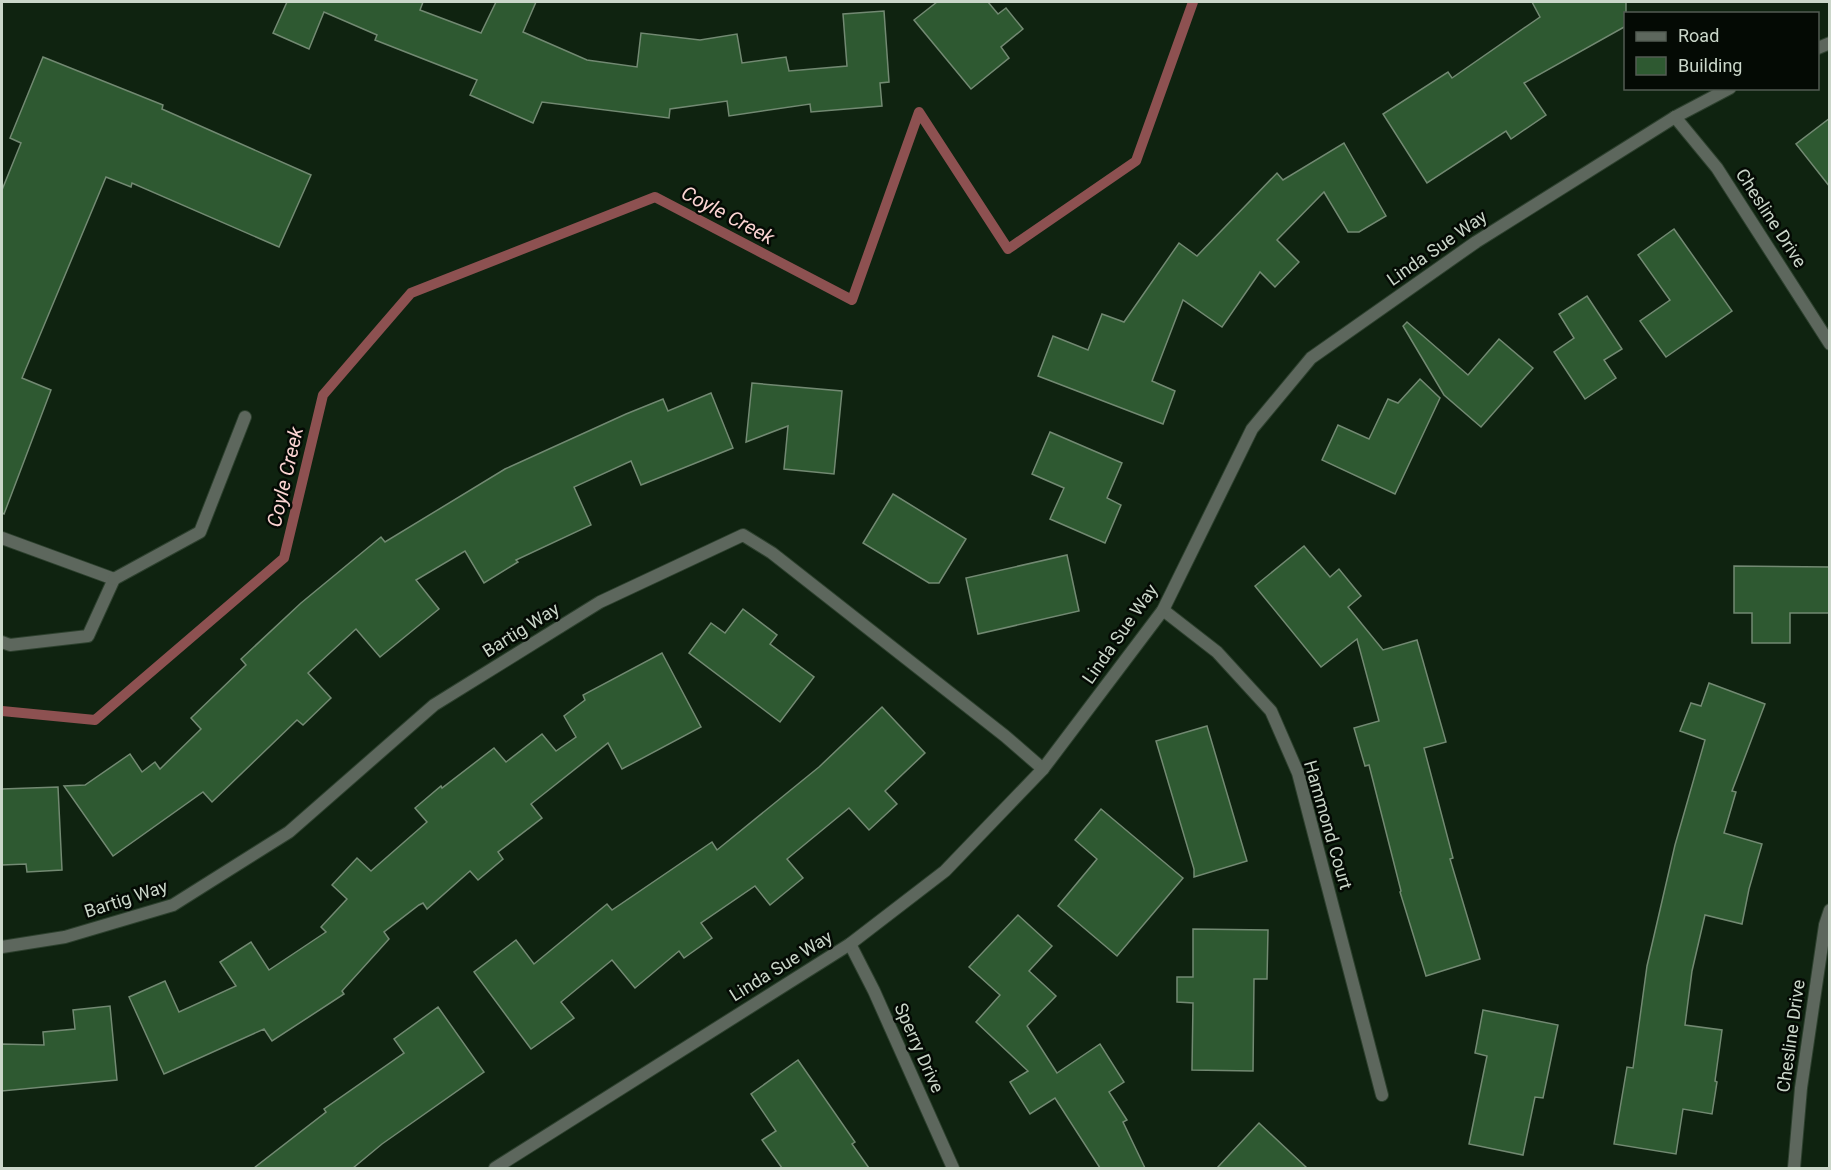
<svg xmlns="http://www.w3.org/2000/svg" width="1831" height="1170" viewBox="0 0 1831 1170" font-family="Roboto,sans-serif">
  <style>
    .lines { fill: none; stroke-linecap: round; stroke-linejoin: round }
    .stream { stroke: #8d5151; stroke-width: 10 }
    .building { fill: #2e5931; stroke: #728972; stroke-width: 1.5 }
    .lane-casing { stroke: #2d402e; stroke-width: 14 }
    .street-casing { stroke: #2d402e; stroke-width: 14 }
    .lane { stroke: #5d675d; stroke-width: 12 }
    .street { stroke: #5d675d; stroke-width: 12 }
    .labels { text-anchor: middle; stroke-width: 5; stroke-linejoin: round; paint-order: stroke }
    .street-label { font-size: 18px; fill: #cad6c9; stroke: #040a04 }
    .water-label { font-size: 20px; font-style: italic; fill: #fcd5d3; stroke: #040a04 }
  </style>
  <rect width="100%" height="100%" fill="#0f2310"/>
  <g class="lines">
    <!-- stream -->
    <path class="stream" d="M 2,711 L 95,720 L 284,558 L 323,395 L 411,293 L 655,197 L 852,300 L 919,112 L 1008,249 L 1136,161 L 1193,2"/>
  </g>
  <!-- building -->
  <g class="building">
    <path d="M 287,2 L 423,2 L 420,10 L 481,33 L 496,2 L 536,2 L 523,32 L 587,60 L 637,67 L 641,33 L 700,40 L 737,34 L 742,63 L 786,57 L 789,71 L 847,66 L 843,14 L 884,11 L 889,82 L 880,83 L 882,106 L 811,112 L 810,104 L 729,116 L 727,101 L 670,109 L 669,118 L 542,102 L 533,123 L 470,95 L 477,80 L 375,40 L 377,35 L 324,12 L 309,49 L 273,33 Z"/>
    <path d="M 937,2 L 988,2 L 998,14 L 1006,8 L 1023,29 L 1001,47 L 1009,58 L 971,89 L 914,20 Z"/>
    <path d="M 1532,2 L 1626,2 L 1626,26 L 1524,83 L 1546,115 L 1511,139 L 1506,131 L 1427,183 L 1383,114 L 1448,72 L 1452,78 L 1540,17 Z"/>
    <path d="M 43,57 L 163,105 L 162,109 L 311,175 L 279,247 L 132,183 L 131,187 L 106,177 L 22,378 L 51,390 L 4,514 L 2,513 L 2,190 L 21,143 L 10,138 Z"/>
    <path d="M 1830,118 L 1830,187 L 1796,144 Z"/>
    <path d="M 1344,143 L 1386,216 L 1359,232 L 1348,232 L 1324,192 L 1277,240 L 1299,262 L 1275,287 L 1260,272 L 1222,327 L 1183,300 L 1152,381 L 1175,391 L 1163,424 L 1038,376 L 1053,336 L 1088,350 L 1102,314 L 1124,322 L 1179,243 L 1197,256 L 1277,173 L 1283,180 Z"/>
    <path d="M 1674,229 L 1732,311 L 1666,357 L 1640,321 L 1670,300 L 1638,255 Z"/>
    <path d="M 1587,296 L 1622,349 L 1604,360 L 1616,378 L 1585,399 L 1554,352 L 1574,338 L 1559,314 Z"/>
    <path d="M 1407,322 L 1468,375 L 1499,339 L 1533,368 L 1481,427 L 1444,395 L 1403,326 Z"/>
    <path d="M 1420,379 L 1440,398 L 1395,494 L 1322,460 L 1338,425 L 1369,439 L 1388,399 L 1398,403 Z"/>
    <path d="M 752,383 L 842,391 L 834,474 L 784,469 L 788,426 L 746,442 Z"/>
    <path d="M 711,393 L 733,448 L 641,485 L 631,461 L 574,487 L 591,525 L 516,560 L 518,562 L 484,583 L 465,551 L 416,580 L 439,609 L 380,657 L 356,629 L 308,673 L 331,698 L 303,725 L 297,720 L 212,802 L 203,792 L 113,856 L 64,786 L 85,785 L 130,754 L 142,772 L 155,762 L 160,769 L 201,729 L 191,718 L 246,665 L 241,659 L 301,603 L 381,537 L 385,542 L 505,469 L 626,414 L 663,399 L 668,411 Z"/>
    <path d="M 1050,432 L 1122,463 L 1107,498 L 1121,505 L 1105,543 L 1050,519 L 1064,488 L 1032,474 Z"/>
    <path d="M 893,494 L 966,539 L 939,583 L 929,583 L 863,543 Z"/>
    <path d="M 1304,546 L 1330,577 L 1339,569 L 1361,596 L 1348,607 L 1383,650 L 1417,640 L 1446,742 L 1424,748 L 1453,858 L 1450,859 L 1480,959 L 1426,976 L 1400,892 L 1401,891 L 1369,765 L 1365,766 L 1354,728 L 1379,721 L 1357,639 L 1321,667 L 1255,586 Z"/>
    <path d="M 1067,555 L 1079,611 L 978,634 L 966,578 Z"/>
    <path d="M 1734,566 L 1830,567 L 1830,613 L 1790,613 L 1790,643 L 1752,643 L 1752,613 L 1734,613 Z"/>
    <path d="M 743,609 L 777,635 L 770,644 L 814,677 L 780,722 L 689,653 L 711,623 L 725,633 Z"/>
    <path d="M 662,653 L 701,727 L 622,769 L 608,743 L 531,804 L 542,818 L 498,852 L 503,859 L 478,880 L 470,871 L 427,909 L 423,903 L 419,905 L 384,932 L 389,939 L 342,991 L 344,994 L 272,1041 L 264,1029 L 164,1074 L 129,997 L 165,981 L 179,1012 L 236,986 L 220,962 L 251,942 L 269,970 L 326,932 L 321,927 L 347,899 L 332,885 L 357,858 L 371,871 L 427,822 L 415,808 L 441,786 L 442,788 L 494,748 L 506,762 L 542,734 L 556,751 L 576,737 L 564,716 L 585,700 L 583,695 Z"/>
    <path d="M 1709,683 L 1765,704 L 1732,791 L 1736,792 L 1724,833 L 1762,844 L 1749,889 L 1742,924 L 1705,915 L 1692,971 L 1685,1025 L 1722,1030 L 1715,1081 L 1717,1082 L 1712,1114 L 1683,1109 L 1676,1154 L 1614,1144 L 1627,1067 L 1633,1068 L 1647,966 L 1675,845 L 1705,740 L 1680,731 L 1691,703 L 1701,706 Z"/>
    <path d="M 882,707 L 925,753 L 885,791 L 897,804 L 869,830 L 849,808 L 787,859 L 803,878 L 770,905 L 755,886 L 701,923 L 712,938 L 684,958 L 679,951 L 635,988 L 612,960 L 561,1002 L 574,1018 L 531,1049 L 474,972 L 516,940 L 534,964 L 607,904 L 612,910 L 712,842 L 717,850 L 819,767 Z"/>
    <path d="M 1207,726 L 1247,861 L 1194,877 L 1194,869 L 1156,741 Z"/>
    <path d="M 58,787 L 62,870 L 27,872 L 26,864 L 2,865 L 2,789 Z"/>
    <path d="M 1101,809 L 1183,878 L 1117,956 L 1058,906 L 1097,859 L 1075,840 Z"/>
    <path d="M 1018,915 L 1052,946 L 1029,971 L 1056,996 L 1027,1026 L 1057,1073 L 1100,1044 L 1124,1082 L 1109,1092 L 1127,1120 L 1123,1122 L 1145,1168 L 1100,1168 L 1055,1098 L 1030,1114 L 1010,1082 L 1028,1071 L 976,1022 L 1000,995 L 969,967 Z"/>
    <path d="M 1193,929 L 1268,930 L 1267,979 L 1254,979 L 1253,1071 L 1192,1070 L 1193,1003 L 1177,1002 L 1177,977 L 1193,977 Z"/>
    <path d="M 110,1006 L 117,1080 L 2,1091 L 2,1044 L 44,1045 L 43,1032 L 75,1029 L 73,1010 Z"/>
    <path d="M 438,1007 L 484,1072 L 382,1144 L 353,1168 L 254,1168 L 326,1112 L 324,1109 L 404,1053 L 394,1039 Z"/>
    <path d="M 1483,1010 L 1558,1025 L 1543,1098 L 1535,1097 L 1523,1155 L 1469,1144 L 1487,1056 L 1475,1053 Z"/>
    <path d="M 798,1060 L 855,1142 L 852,1144 L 869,1168 L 782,1168 L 762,1140 L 776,1131 L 751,1094 Z"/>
    <path d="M 1259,1123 L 1307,1168 L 1217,1168 Z"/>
  </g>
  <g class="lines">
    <!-- lane casing -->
    <g class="lane-casing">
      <g id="lane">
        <path d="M 2,538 L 114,579 L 88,636 L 10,645 L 2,642"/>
        <path d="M 114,579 L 200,532 L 245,417"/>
      </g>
    </g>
    <!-- street casing -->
    <g class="street-casing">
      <g id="street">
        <path d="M 1818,48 L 1830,43"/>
        <path d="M 1675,117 L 1717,168 L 1830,344"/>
        <path d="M 1163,610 L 1217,652 L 1271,711 L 1298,773 L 1382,1095"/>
        <path d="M 850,944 L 874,991 L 953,1168"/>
        <path d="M 2,947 L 65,937 L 173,905 L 289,832 L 434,705 L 600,602 L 743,535 L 772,553 L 1005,736 L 1043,769"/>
        <path d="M 495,1168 L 850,944 L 945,871 L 1043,769 L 1163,610 L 1252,429 L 1311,358 L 1476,242 L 1675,117 L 1730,88"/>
        <path d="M 1794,1168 L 1801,1088 L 1825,925 L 1830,910"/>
      </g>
    </g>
    <!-- lane -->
    <use href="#lane" class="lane"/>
    <!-- street -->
    <use href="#street" class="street"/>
  </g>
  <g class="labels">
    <!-- street labels -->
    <g class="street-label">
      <text transform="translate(1771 218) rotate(57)" y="6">Chesline Drive</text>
      <text transform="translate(1437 248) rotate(-35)" y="6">Linda Sue Way</text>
      <text transform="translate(521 630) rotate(-32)" y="6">Bartig Way</text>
      <text transform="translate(1120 634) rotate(-55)" y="6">Linda Sue Way</text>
      <text transform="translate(1328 825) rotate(74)" y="6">Hammond Court</text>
      <text transform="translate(126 899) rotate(-18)" y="6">Bartig Way</text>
      <text transform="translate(781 966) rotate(-32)" y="6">Linda Sue Way</text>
      <text transform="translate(1791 1036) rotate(-82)" y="6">Chesline Drive</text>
      <text transform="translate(919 1048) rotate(66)" y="6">Sperry Drive</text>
    </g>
    <!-- water labels -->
    <g class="water-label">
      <text transform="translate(728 215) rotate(28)" y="7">Coyle Creek</text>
      <text transform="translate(285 477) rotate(-77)" y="7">Coyle Creek</text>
    </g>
  </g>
  <!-- border -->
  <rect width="1831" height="1170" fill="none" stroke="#cad6c9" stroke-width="6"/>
  <!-- legend -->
  <rect x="1624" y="12" width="195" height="78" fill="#040a04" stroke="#535c53" stroke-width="1.5"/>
  <rect x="1636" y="32" width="30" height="9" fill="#5d675d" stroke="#535c53" stroke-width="1.5"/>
  <text x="1678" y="42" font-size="18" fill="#cad6c9">Road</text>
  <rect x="1636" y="57" width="30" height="18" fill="#2e5931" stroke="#535c53" stroke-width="1.5"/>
  <text x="1678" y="72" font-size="18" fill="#cad6c9">Building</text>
</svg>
